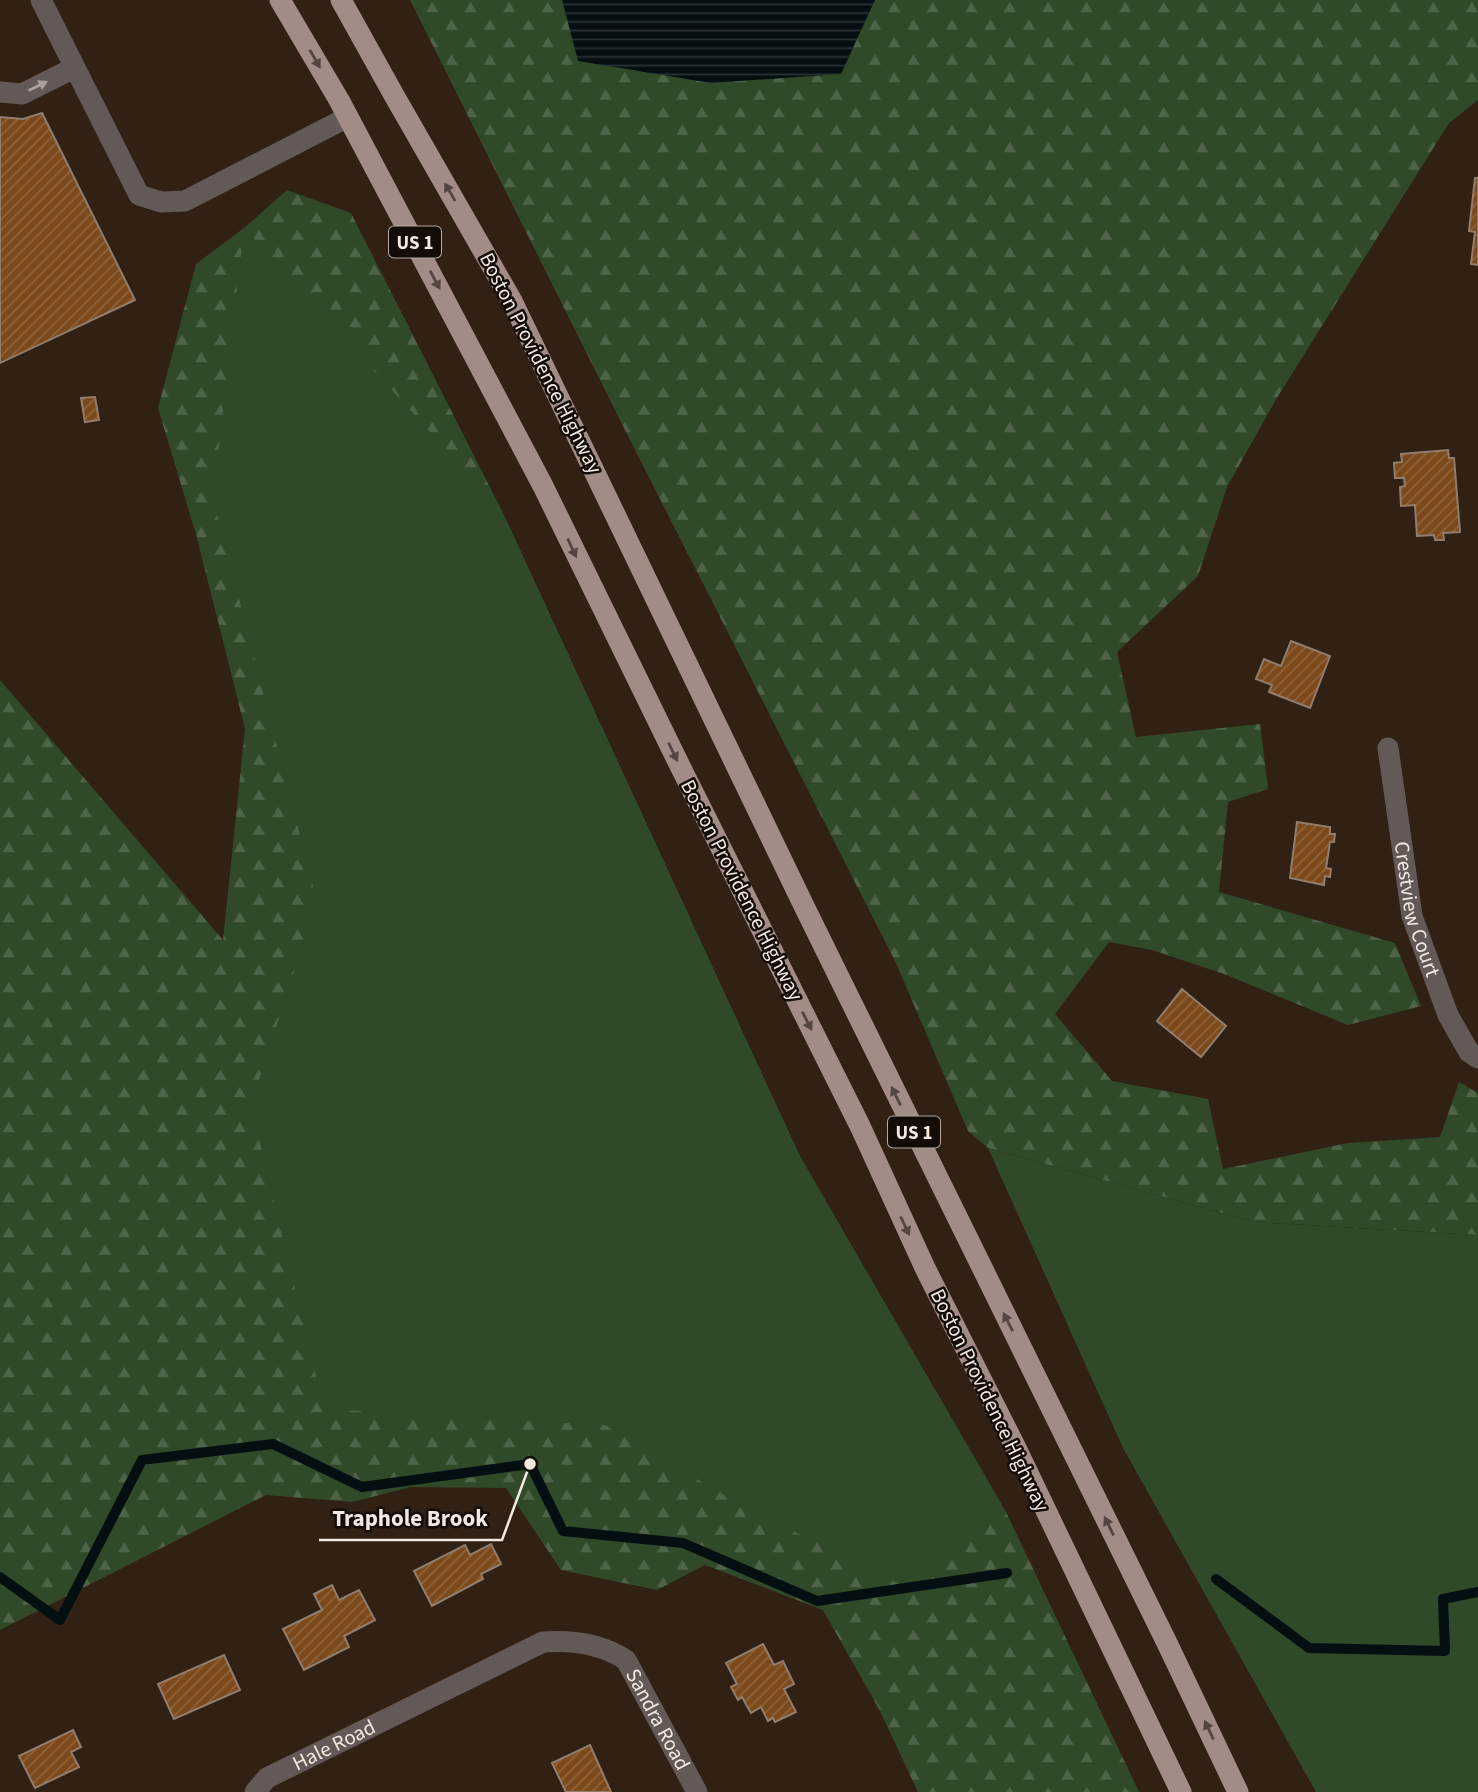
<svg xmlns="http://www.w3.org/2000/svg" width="1478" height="1792" viewBox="0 0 1478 1792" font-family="'Source Sans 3',sans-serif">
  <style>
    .forest { fill: url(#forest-firs) }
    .green { fill: #2f4929 }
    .water { fill: url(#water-rules) }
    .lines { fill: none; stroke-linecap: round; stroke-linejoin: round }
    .stream { stroke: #040f12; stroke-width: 10 }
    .building { fill: url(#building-hatch); stroke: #907d6e; stroke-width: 2 }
    .minor { stroke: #635956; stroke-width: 21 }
    .major { stroke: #a28c86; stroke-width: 21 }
    .oneway { fill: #534640 }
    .oneway2 { fill: #aca19c }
    .labels { text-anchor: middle; stroke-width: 5; stroke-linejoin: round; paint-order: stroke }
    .shield { fill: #130c07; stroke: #b0a7a0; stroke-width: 2 }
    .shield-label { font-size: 19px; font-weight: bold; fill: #f4e9e1 }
    .street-label { font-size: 21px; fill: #f4e9e1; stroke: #130c07 }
    .leader { fill: none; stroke: #f4e9e1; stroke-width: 2.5 }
    .callout-dot { fill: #f4e9e1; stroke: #130c07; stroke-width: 2.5 }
    .callout-label { font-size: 23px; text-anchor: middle; font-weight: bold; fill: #f4e9e1; stroke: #130c07; stroke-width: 5; stroke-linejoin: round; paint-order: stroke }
  </style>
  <defs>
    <pattern id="forest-firs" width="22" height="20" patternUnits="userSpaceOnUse" patternTransform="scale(1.75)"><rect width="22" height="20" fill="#2f4929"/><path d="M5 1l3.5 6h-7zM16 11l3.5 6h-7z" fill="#4e6348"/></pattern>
    <pattern id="water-rules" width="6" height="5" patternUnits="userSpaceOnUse" patternTransform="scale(1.75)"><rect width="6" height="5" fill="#040f12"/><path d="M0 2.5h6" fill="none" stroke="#293234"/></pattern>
    <pattern id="building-hatch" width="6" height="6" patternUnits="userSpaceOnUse" patternTransform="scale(1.75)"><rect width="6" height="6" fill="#7c491a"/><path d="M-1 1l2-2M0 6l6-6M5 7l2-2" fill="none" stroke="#8f633b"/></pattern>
  </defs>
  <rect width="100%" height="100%" fill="#312114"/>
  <!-- forest -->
  <g class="forest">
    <path d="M 410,0 L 1478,0 L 1478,100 L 1449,123 L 1275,401 L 1227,487 L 1198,576 L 1117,652 L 1136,737 L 1260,724 L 1268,789 L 1228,802 L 1219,892 L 1395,943 L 1421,1006 L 1348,1025 L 1224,974 L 1152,950 L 1109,942 L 1055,1014 L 1112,1081 L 1208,1099 L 1223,1169 L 1348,1143 L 1440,1137 L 1459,1082 L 1478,1093 L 1478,1235 L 1254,1222 L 988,1148 L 968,1131 L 896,963 L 630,440 Z"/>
    <path d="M 287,190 L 351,213 L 502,511 L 689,916 L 622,970 L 936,1391 L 1007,1514 L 1139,1792 L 918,1792 L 879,1709 L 823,1610 L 705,1565 L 657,1590 L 561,1570 L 506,1488 L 411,1487 L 352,1502 L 266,1495 L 0,1630 L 0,680 L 223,940 L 245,729 L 197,538 L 158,408 L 196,264 L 244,228 Z"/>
  </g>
  <!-- green -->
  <g class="green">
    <path d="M 244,228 L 502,511 L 800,1156 L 1007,1514 L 899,1584 L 740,1504 L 605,1425 L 324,1409 L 251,1105 L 317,901 L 213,498 Z"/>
    <path d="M 988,1148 L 1254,1222 L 1478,1235 L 1478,1792 L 1316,1792 L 1123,1448 Z"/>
  </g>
  <!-- water -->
  <path class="water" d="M 562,0 L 875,0 L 841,74 L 711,83 L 578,61 Z"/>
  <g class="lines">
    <!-- stream -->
    <g class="stream">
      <path d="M 0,1577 L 60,1620 L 142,1460 L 273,1444 L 362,1487 L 530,1464 L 563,1531 L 683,1543 L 817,1601 L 1007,1573"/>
      <path d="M 1216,1579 L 1309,1648 L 1445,1651 L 1443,1599 L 1478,1592"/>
    </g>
  </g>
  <!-- building -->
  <g class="building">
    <path d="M 42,113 L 135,300 L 0,363 L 0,117 L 23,119 Z"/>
    <path d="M 1475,178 L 1478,178 L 1478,265 L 1471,264 L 1475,232 L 1469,231 Z"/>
    <path d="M 95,397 L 99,420 L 85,422 L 81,398 Z"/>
    <path d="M 1448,450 L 1449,458 L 1454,458 L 1460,532 L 1443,533 L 1444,540 L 1435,540 L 1434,535 L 1417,536 L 1415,505 L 1401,506 L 1400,487 L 1405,486 L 1404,478 L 1395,478 L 1394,463 L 1402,462 L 1401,454 Z"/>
    <path d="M 1291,641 L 1330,656 L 1310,708 L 1269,692 L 1272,685 L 1256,679 L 1264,659 L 1281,666 Z"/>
    <path d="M 1297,822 L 1330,827 L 1330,834 L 1335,834 L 1334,842 L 1330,842 L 1326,868 L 1331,869 L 1330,877 L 1325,876 L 1324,885 L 1290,878 Z"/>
    <path d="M 1182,989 L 1226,1026 L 1201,1057 L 1157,1021 Z"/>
    <path d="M 491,1544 L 501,1564 L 481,1574 L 483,1579 L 432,1606 L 414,1571 L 465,1545 L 470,1555 Z"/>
    <path d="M 332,1585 L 339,1600 L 359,1590 L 375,1620 L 344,1636 L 349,1647 L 304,1670 L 283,1629 L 322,1610 L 314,1594 Z"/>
    <path d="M 763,1644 L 774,1665 L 783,1661 L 794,1684 L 784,1689 L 796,1712 L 775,1722 L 773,1718 L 768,1721 L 761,1707 L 751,1713 L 742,1697 L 738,1700 L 731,1687 L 737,1684 L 726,1663 Z"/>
    <path d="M 224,1655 L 240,1690 L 174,1719 L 158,1684 Z"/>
    <path d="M 73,1730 L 81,1747 L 71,1752 L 79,1767 L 35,1788 L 19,1756 Z"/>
    <path d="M 590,1745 L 611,1792 L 566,1792 L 552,1763 Z"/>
  </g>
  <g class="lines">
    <!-- minor -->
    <g class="minor">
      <path d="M 41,0 L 139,195 L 161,202 L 185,201 L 348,117"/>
      <path d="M 0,92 L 22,94 L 74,68"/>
      <path id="s1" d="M 1388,748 L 1412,916 L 1448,1015 L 1469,1052 L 1478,1058"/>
      <path id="s2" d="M 255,1792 L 267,1778 L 543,1642 C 572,1640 602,1644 626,1660 L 697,1792"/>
    </g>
    <!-- major -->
    <g class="major">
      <path d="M 280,0 L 339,100 L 543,486 L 681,768 L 860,1126 L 926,1270 L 1016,1448 L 1181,1792"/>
      <path d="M 341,0 L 395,97 L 512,301 L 804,906 L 1168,1645 L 1238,1792"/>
    </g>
  </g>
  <!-- one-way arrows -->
  <defs><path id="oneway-solid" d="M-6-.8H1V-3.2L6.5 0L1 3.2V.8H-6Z" transform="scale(1.75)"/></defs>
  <g class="oneway">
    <use href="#oneway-solid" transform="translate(315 59) rotate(60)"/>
    <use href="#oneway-solid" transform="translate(450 192) rotate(-120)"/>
    <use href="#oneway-solid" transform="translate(435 280) rotate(62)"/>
    <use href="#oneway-solid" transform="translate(572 548) rotate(65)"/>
    <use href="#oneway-solid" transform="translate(673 752) rotate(64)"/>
    <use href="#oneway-solid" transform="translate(807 1021) rotate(63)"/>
    <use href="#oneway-solid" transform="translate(896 1096) rotate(-116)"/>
    <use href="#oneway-solid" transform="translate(905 1226) rotate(65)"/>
    <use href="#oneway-solid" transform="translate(1008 1322) rotate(-117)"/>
    <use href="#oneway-solid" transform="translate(1109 1526) rotate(-116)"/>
    <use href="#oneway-solid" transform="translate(1209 1730) rotate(-115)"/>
  </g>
  <use class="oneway2" href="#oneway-solid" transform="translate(38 86) rotate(-26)"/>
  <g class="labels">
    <!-- shield labels -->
    <g class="shield">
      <rect x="389" y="226.5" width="52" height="31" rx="5"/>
      <rect x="888" y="1116.5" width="52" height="31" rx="5"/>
    </g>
    <g class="shield-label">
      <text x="415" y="249">US 1</text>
      <text x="914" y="1139">US 1</text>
    </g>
    <!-- street labels -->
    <g class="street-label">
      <text transform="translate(541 363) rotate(63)" y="7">Boston Providence Highway</text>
      <text transform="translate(742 890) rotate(63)" y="7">Boston Providence Highway</text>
      <text dy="7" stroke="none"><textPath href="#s1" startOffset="164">Crestview Court</textPath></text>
      <text transform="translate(990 1400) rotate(64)" y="7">Boston Providence Highway</text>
      <text dy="7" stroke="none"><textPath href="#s2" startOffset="480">Sandra Road</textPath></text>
      <text dy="7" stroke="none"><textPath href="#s2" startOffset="93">Hale Road</textPath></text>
    </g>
  </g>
  <!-- callouts -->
  <path class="leader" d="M530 1464L502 1540H319"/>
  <circle class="callout-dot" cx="530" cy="1464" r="7"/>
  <g class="callout-label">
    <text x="410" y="1526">Traphole Brook</text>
  </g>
</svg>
